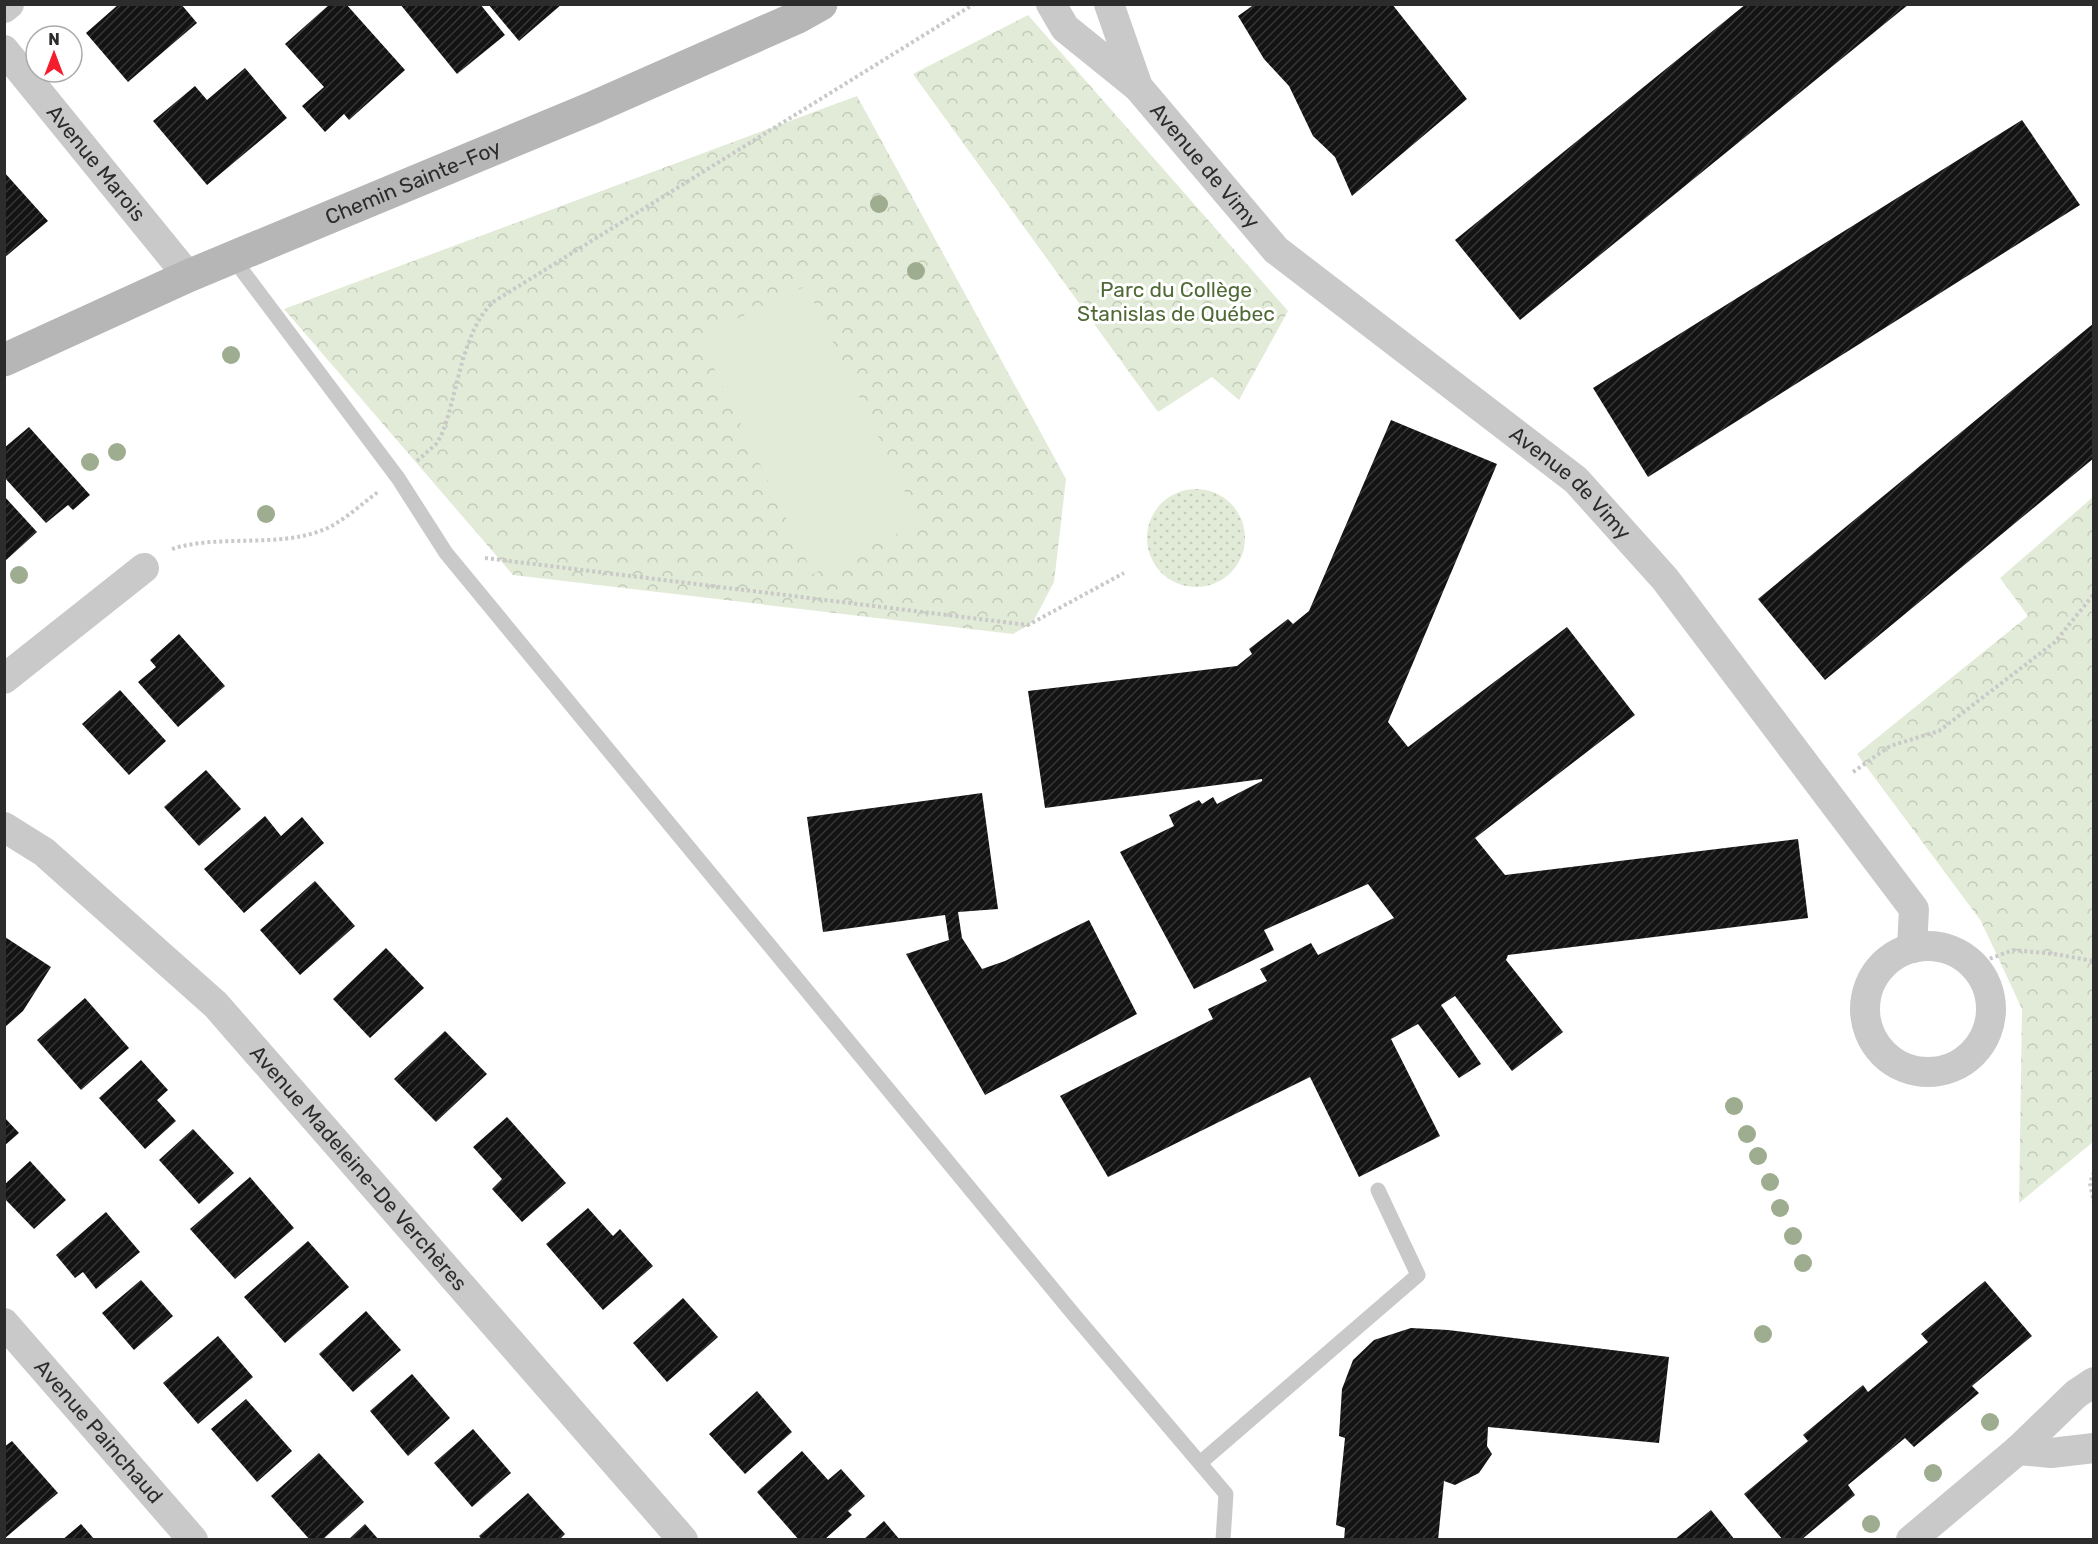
<svg xmlns="http://www.w3.org/2000/svg" width="2098" height="1544" viewBox="0 0 2098 1544" font-family="Rubik,sans-serif">
  <style>
    .grass { fill: url(#grass-dots) }
    .park { fill: url(#park-crowns) }
    .garden { fill: #e2ebd7 }
    .building { fill: url(#building-hatch) }
    .lines { fill: none; stroke-linecap: round; stroke-linejoin: round }
    .path { stroke: #c9c9c9; stroke-width: 4; stroke-dasharray: 3 3; stroke-linecap: butt }
    .lane { stroke: #c9c9c9; stroke-width: 15 }
    .street { stroke: #c9c9c9; stroke-width: 30 }
    .secondary { stroke: #b6b6b6; stroke-width: 33 }
    .tree { fill: #9ead90 }
    .labels { text-anchor: middle; stroke-width: 6; stroke-linejoin: round; paint-order: stroke }
    .street-label { font-size: 21px; fill: #2c2c2c; stroke: #fff }
    .park-label { font-size: 21px; fill: #4f6a36; stroke: #fff }
  </style>
  <defs>
    <pattern id="grass-dots" width="8" height="8" patternUnits="userSpaceOnUse" patternTransform="scale(1.5)"><rect width="8" height="8" fill="#e2ebd7"/><path d="M2 2h.1M6 6h.1" fill="none" stroke="#c2cab9" stroke-width="1.8" stroke-linecap="round"/></pattern>
    <pattern id="park-crowns" width="20" height="18" patternUnits="userSpaceOnUse" patternTransform="scale(1.5)"><rect width="20" height="18" fill="#e2ebd7"/><path d="M2 6a3 3 0 1 1 6 0M12 15a3 3 0 1 1 6 0" fill="none" stroke="#c2cab9"/></pattern>
    <pattern id="building-hatch" width="6" height="6" patternUnits="userSpaceOnUse" patternTransform="scale(1.5)"><rect width="6" height="6" fill="#131313"/><path d="M-1 1l2-2M0 6l6-6M5 7l2-2" fill="none" stroke="#363636"/></pattern>
  </defs>
  <rect width="100%" height="100%" fill="#fff"/>
  <!-- grass -->
  <circle class="grass" cx="1196" cy="538" r="49"/>
  <!-- park -->
  <g class="park">
    <path d="M 1028,15 L 1288,311 L 1239,400 L 1212,377 L 1158,412 L 913,74 Z"/>
    <path d="M 857,96 L 1066,479 L 1054,582 L 1033,622 L 1013,634 L 513,575 L 284,309 Z"/>
    <path d="M 2093,497 L 2093,1142 L 2019,1203 L 2022,1009 L 1981,921 L 1857,754 L 2028,616 L 2000,578 Z"/>
  </g>
  <!-- garden -->
  <path class="garden" d="M 806,286 L 920,523 L 813,574 L 699,337 Z"/>
  <!-- building -->
  <g class="building">
    <path d="M 119,4 L 181,4 L 197,23 L 128,82 L 86,33 Z"/>
    <path d="M 330,4 L 346,4 L 405,70 L 349,120 L 344,114 L 325,132 L 302,106 L 324,87 L 285,44 Z"/>
    <path d="M 400,4 L 480,4 L 505,35 L 457,74 Z"/>
    <path d="M 488,4 L 562,4 L 519,41 Z"/>
    <path d="M 1255,4 L 1392,4 L 1467,99 L 1352,196 L 1335,157 L 1313,136 L 1289,86 L 1264,59 L 1238,16 Z"/>
    <path d="M 1746,4 L 1909,4 L 1520,320 L 1455,240 Z"/>
    <path d="M 245,68 L 287,118 L 207,185 L 153,121 L 195,86 L 207,100 Z"/>
    <path d="M 2022,120 L 2080,205 L 1648,477 L 1593,388 Z"/>
    <path d="M 4,172 L 48,221 L 4,258 Z"/>
    <path d="M 2094,323 L 2094,458 L 1825,680 L 1758,599 Z"/>
    <path d="M 1391,420 L 1497,464 L 1388,722 L 1408,747 L 1567,627 L 1635,715 L 1475,838 L 1505,875 L 1798,839 L 1808,918 L 1508,955 L 1506,960 L 1563,1032 L 1512,1071 L 1455,996 L 1441,1005 L 1481,1064 L 1459,1078 L 1418,1024 L 1391,1039 L 1440,1136 L 1359,1177 L 1310,1077 L 1108,1177 L 1060,1096 L 1213,1019 L 1208,1009 L 1267,981 L 1260,969 L 1311,943 L 1318,955 L 1394,918 L 1368,884 L 1264,930 L 1274,950 L 1194,989 L 1120,852 L 1174,826 L 1169,815 L 1199,800 L 1202,804 L 1213,797 L 1217,804 L 1262,781 L 1262,779 L 1045,808 L 1028,691 L 1237,666 L 1252,654 L 1249,649 L 1288,619 L 1293,624 L 1309,611 Z"/>
    <path d="M 29,427 L 90,495 L 73,510 L 68,505 L 46,523 L 4,477 L 4,448 Z"/>
    <path d="M 4,496 L 37,532 L 4,562 Z"/>
    <path d="M 179,634 L 225,686 L 178,727 L 138,682 L 156,667 L 150,660 Z"/>
    <path d="M 120,690 L 166,741 L 129,775 L 82,724 Z"/>
    <path d="M 206,770 L 241,809 L 199,846 L 164,807 Z"/>
    <path d="M 982,793 L 998,909 L 958,912 L 962,938 L 982,969 L 1005,961 L 1089,920 L 1137,1014 L 985,1095 L 906,954 L 949,940 L 945,915 L 823,932 L 807,817 Z"/>
    <path d="M 265,816 L 281,836 L 302,817 L 324,843 L 244,913 L 204,869 Z"/>
    <path d="M 315,881 L 355,926 L 300,975 L 260,930 Z"/>
    <path d="M 5,937 L 51,967 L 23,1011 L 5,1027 Z"/>
    <path d="M 386,948 L 424,988 L 370,1038 L 333,999 Z"/>
    <path d="M 85,998 L 129,1048 L 81,1090 L 37,1040 Z"/>
    <path d="M 445,1031 L 487,1074 L 436,1122 L 394,1079 Z"/>
    <path d="M 141,1060 L 168,1090 L 157,1100 L 176,1121 L 145,1149 L 99,1098 Z"/>
    <path d="M 4,1117 L 19,1133 L 4,1146 Z"/>
    <path d="M 507,1117 L 566,1183 L 522,1222 L 492,1189 L 502,1179 L 473,1147 Z"/>
    <path d="M 193,1129 L 234,1173 L 199,1204 L 159,1160 Z"/>
    <path d="M 30,1161 L 66,1200 L 34,1229 L 4,1198 L 4,1185 Z"/>
    <path d="M 250,1177 L 294,1228 L 235,1279 L 190,1229 Z"/>
    <path d="M 588,1208 L 613,1236 L 620,1229 L 653,1266 L 603,1310 L 546,1244 Z"/>
    <path d="M 106,1212 L 140,1252 L 96,1289 L 83,1272 L 75,1278 L 56,1255 Z"/>
    <path d="M 308,1241 L 349,1287 L 285,1343 L 244,1297 Z"/>
    <path d="M 141,1280 L 173,1316 L 134,1350 L 102,1313 Z"/>
    <path d="M 1985,1281 L 2032,1336 L 1972,1386 L 1979,1393 L 1914,1447 L 1905,1438 L 1848,1485 L 1855,1495 L 1801,1540 L 1783,1540 L 1744,1494 L 1808,1441 L 1803,1435 L 1863,1385 L 1868,1392 L 1928,1342 L 1921,1334 Z"/>
    <path d="M 683,1298 L 718,1337 L 667,1382 L 633,1343 Z"/>
    <path d="M 366,1311 L 401,1350 L 353,1392 L 319,1354 Z"/>
    <path d="M 1411,1328 L 1448,1330 L 1669,1357 L 1659,1443 L 1488,1427 L 1487,1446 L 1492,1454 L 1479,1473 L 1455,1485 L 1444,1481 L 1438,1540 L 1344,1540 L 1345,1528 L 1336,1525 L 1345,1438 L 1339,1436 L 1342,1389 L 1353,1360 L 1374,1340 Z"/>
    <path d="M 218,1336 L 253,1377 L 198,1424 L 163,1383 Z"/>
    <path d="M 412,1374 L 450,1418 L 408,1456 L 370,1411 Z"/>
    <path d="M 757,1391 L 792,1432 L 745,1474 L 709,1434 Z"/>
    <path d="M 246,1399 L 292,1451 L 257,1482 L 211,1429 Z"/>
    <path d="M 473,1429 L 511,1473 L 472,1507 L 434,1463 Z"/>
    <path d="M 12,1441 L 58,1493 L 4,1539 L 4,1447 Z"/>
    <path d="M 802,1451 L 828,1480 L 841,1469 L 865,1496 L 848,1511 L 852,1515 L 824,1540 L 799,1540 L 757,1492 Z"/>
    <path d="M 319,1453 L 364,1502 L 322,1540 L 310,1540 L 271,1496 Z"/>
    <path d="M 528,1493 L 565,1534 L 559,1540 L 482,1540 L 479,1536 Z"/>
    <path d="M 1711,1510 L 1735,1540 L 1674,1540 Z"/>
    <path d="M 884,1521 L 900,1540 L 863,1540 Z"/>
    <path d="M 81,1524 L 95,1540 L 62,1540 Z"/>
    <path d="M 365,1524 L 379,1540 L 348,1540 Z"/>
  </g>
  <g class="lines">
    <!-- path -->
    <g class="path">
      <path d="M 417,461 L 436,444 L 441,436 C 458,395 461,333 493,302 L 974,4"/>
      <path d="M 172,549 C 219,534 273,548 320,531 C 341,524 360,505 378,492"/>
      <path d="M 485,558 L 1028,625 L 1124,573"/>
      <path d="M 1853,772 L 1890,746 L 1939,731 L 2055,642 L 2094,594"/>
      <path d="M 1973,965 L 2013,950 L 2054,954 L 2094,961"/>
      <path d="M 2094,1172 L 2090,1183 L 2094,1203"/>
    </g>
    <!-- lane -->
    <g class="lane">
      <path d="M 232,257 L 398,478 L 446,553 L 1075,1316 L 1226,1494 L 1223,1540"/>
      <path d="M 1200,1463 L 1418,1275 L 1378,1190"/>
    </g>
    <!-- street -->
    <g class="street">
      <path id="s1" d="M 1051,4 L 1065,28 L 1138,87 L 1276,250 L 1576,480 L 1665,579 L 1914,909 L 1912,948"/>
      <path d="M 1109,4 L 1138,87"/>
      <path d="M 4,8 L 9,4"/>
      <path id="s2" d="M 4,50 L 188,276"/>
      <path d="M 4,679 L 144,568"/>
      <path id="s3" d="M 4,827 L 44,852 L 216,1005 L 683,1540"/>
      <circle cx="1928" cy="1009" r="63"/>
      <path id="s4" d="M 4,1323 L 193,1540"/>
      <path d="M 2018,1450 L 2051,1453 L 2094,1448"/>
      <path d="M 1911,1540 L 2018,1450 L 2076,1394 L 2094,1382"/>
    </g>
    <!-- secondary -->
    <path class="secondary" id="s5" d="M 4,360 L 188,276 L 592,108 L 796,18 L 821,4"/>
  </g>
  <!-- trees -->
  <g class="tree">
    <circle cx="879" cy="204" r="9"/>
    <circle cx="916" cy="271" r="9"/>
    <circle cx="231" cy="355" r="9"/>
    <circle cx="117" cy="452" r="9"/>
    <circle cx="90" cy="462" r="9"/>
    <circle cx="266" cy="514" r="9"/>
    <circle cx="19" cy="575" r="9"/>
    <circle cx="1734" cy="1106" r="9"/>
    <circle cx="1747" cy="1134" r="9"/>
    <circle cx="1758" cy="1156" r="9"/>
    <circle cx="1770" cy="1182" r="9"/>
    <circle cx="1780" cy="1208" r="9"/>
    <circle cx="1793" cy="1236" r="9"/>
    <circle cx="1803" cy="1263" r="9"/>
    <circle cx="1763" cy="1334" r="9"/>
    <circle cx="1990" cy="1422" r="9"/>
    <circle cx="1933" cy="1473" r="9"/>
    <circle cx="1871" cy="1524" r="9"/>
  </g>
  <g class="labels">
    <!-- street labels -->
    <g class="street-label">
      <text dy="7" stroke="none"><textPath href="#s2" startOffset="146">Avenue Marois</textPath></text>
      <text dy="7" stroke="none"><textPath href="#s1" startOffset="225">Avenue de Vimy</textPath></text>
      <text dy="7" stroke="none"><textPath href="#s5" startOffset="446">Chemin Sainte-Foy</textPath></text>
      <text dy="7" stroke="none"><textPath href="#s1" startOffset="711">Avenue de Vimy</textPath></text>
      <text dy="7" stroke="none"><textPath href="#s3" startOffset="494">Avenue Madeleine-De Verchères</textPath></text>
      <text dy="7" stroke="none"><textPath href="#s4" startOffset="144">Avenue Painchaud</textPath></text>
    </g>
    <!-- park labels -->
    <g class="park-label">
      <text x="1176" y="297">Parc du Collège<tspan x="1176" dy="24">Stanislas de Québec</tspan></text>
    </g>
  </g>
  <!-- border -->
  <rect width="2098" height="1544" fill="none" stroke="#2c2c2c" stroke-width="12"/>
  <!-- north arrow -->
  <g transform="translate(54 54)"><circle r="28" fill="#ffffff" stroke="#ababab" stroke-width="1.5"/>
  <path d="M0-4.5L10 22L0 15L-10 22Z" fill="#f31d2e"/>
  <text y="-9" font-size="16" font-weight="bold" text-anchor="middle" fill="#2c2c2c">N</text>
  </g>
</svg>
